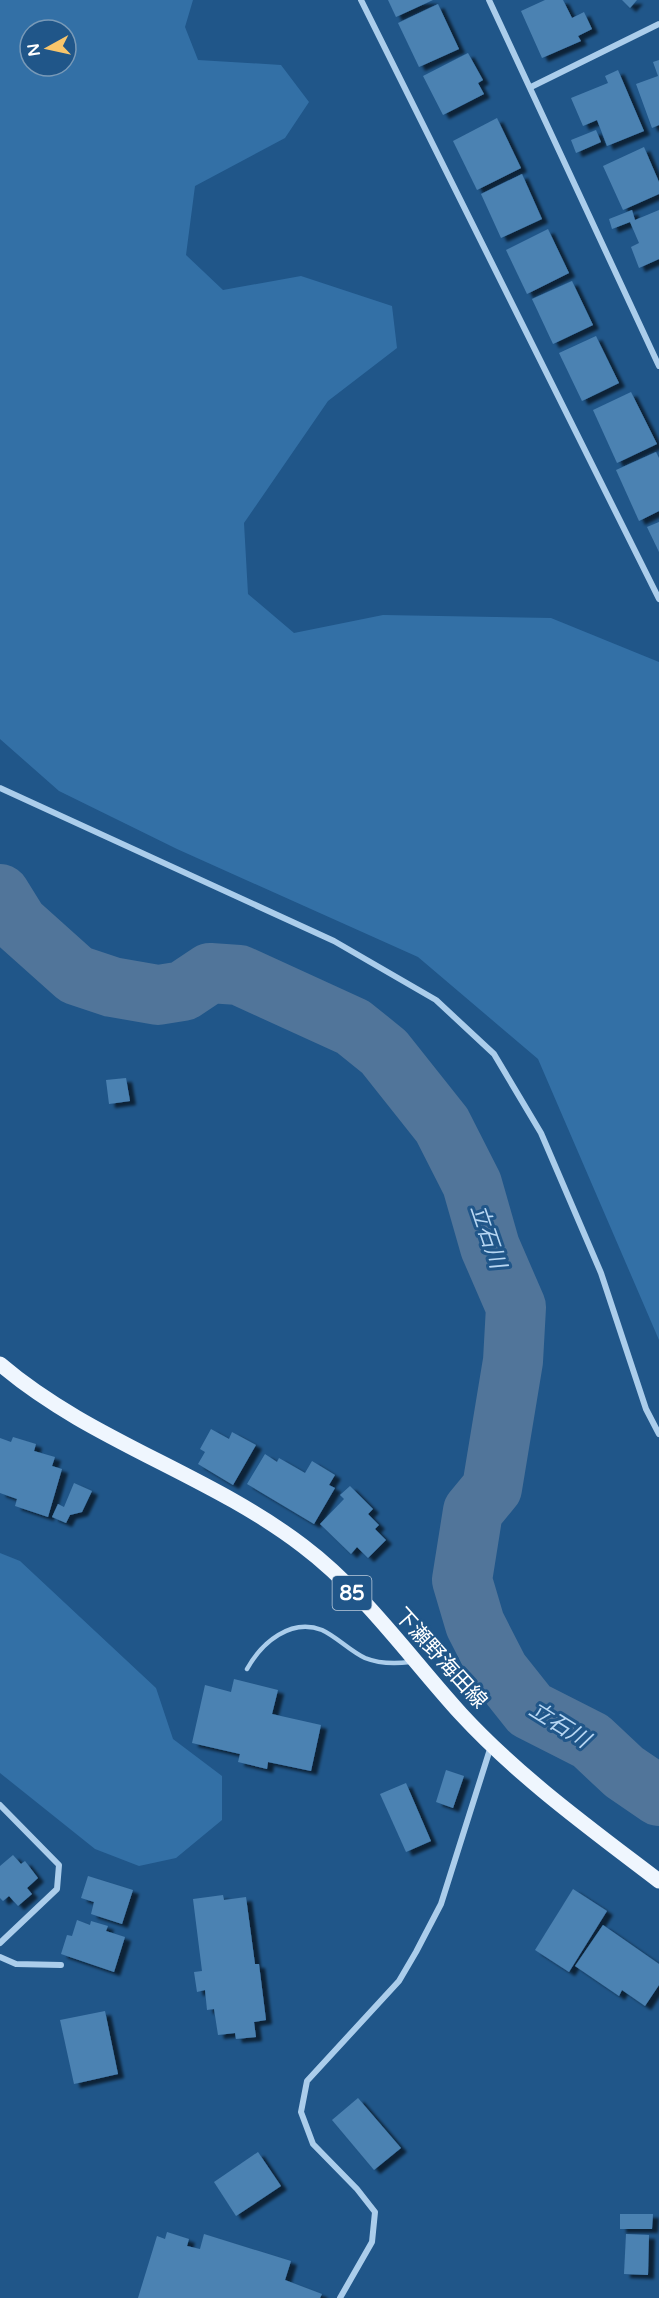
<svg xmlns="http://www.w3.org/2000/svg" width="659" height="2298" viewBox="0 0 659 2298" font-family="'Varela Round','Noto Sans JP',sans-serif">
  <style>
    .green { fill: #3370a6; fill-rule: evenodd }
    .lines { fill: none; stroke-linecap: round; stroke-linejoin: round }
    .river { stroke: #51759a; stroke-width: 60 }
    .building { fill: #4c82b2; filter: url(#shadow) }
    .service { stroke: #abcdeb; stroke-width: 4.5 }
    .minor { stroke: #abcdeb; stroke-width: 6 }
    .primary { stroke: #eff6fe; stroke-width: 15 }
    .labels { text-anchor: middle; stroke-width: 6; stroke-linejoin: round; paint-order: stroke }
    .shield { fill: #205689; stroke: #bcccdc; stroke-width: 1.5 }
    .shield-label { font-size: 20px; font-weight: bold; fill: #fff }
    .street-label { font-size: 21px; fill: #fff; stroke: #205689 }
    .water-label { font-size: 22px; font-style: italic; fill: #b7d6f2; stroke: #205689 }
  </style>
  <defs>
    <filter id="shadow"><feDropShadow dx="6" dy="4" stdDeviation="1.5" flood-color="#0009"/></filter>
  </defs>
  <rect width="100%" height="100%" fill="#205689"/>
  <!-- green -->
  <g class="green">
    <path d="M 0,0 L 193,0 L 185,27 L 198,60 L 281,65 L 309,102 L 285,138 L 195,186 L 186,255 L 223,290 L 301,276 L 392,306 L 397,348 L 328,401 L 244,523 L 248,594 L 294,633 L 383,615 L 551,618 L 659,662 L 659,1340 L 538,1059 L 418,957 L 177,849 L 59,791 L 0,739 ZM 30,30 L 66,30 L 66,66 L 30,66 Z"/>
    <path d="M 0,1553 L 20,1561 L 156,1688 L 173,1739 L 222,1776 L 222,1820 L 176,1858 L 139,1866 L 95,1849 L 0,1773 Z"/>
  </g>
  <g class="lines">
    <!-- river -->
    <path class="river" d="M 0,894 L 18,923 L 76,975 L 112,987 L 158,995 L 183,991 L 210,973 L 239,975 L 353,1027 L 384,1052 L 442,1125 L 472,1184 L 490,1247 L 516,1307 L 513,1361 L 492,1488 L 473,1511 L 462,1580 L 475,1624 L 499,1671 L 530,1710 L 591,1741 L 624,1772 L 659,1796"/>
  </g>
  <!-- building -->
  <g class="building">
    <path d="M 388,0 L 433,0 L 396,17 Z"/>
    <path d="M 545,0 L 563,0 L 572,18 L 584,12 L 592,29 L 578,36 L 581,41 L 542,58 L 521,11 Z"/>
    <path d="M 622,0 L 637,0 L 630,8 Z"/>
    <path d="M 438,4 L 459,49 L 419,67 L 398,23 Z"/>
    <path d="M 468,53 L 483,80 L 478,83 L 484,94 L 443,115 L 423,76 Z"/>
    <path d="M 659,60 L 659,125 L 652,128 L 636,84 L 658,76 L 653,62 Z"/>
    <path d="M 618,70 L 644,131 L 607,146 L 597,120 L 583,126 L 571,98 L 608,83 L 605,76 Z"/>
    <path d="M 497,118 L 521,168 L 477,190 L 453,141 Z"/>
    <path d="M 596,130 L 601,142 L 576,153 L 571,140 Z"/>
    <path d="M 644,147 L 659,182 L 659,194 L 623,210 L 603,166 Z"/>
    <path d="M 522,174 L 542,219 L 501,238 L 481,194 Z"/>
    <path d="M 632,210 L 635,220 L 659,210 L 659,259 L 639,268 L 631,247 L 639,243 L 630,222 L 612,229 L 609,219 Z"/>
    <path d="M 548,229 L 569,273 L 527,294 L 506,250 Z"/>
    <path d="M 572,281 L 593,325 L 553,344 L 532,299 Z"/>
    <path d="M 596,336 L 619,383 L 582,401 L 559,353 Z"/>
    <path d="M 631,392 L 657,444 L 617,463 L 593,410 Z"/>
    <path d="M 656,452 L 659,458 L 659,511 L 639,521 L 616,470 Z"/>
    <path d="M 659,522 L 659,552 L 647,527 Z"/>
    <path d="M 126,1078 L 130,1101 L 109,1104 L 106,1080 Z"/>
    <path d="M 211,1429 L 229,1439 L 232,1432 L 256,1445 L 233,1485 L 198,1464 L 205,1452 L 200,1449 Z"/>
    <path d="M 13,1437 L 36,1444 L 34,1451 L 55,1457 L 52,1466 L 62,1469 L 48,1517 L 15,1506 L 17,1499 L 0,1493 L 0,1438 L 11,1442 Z"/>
    <path d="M 265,1454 L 277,1462 L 279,1458 L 305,1473 L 312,1461 L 335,1475 L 329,1485 L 335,1488 L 314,1524 L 247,1484 Z"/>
    <path d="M 74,1483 L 92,1491 L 82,1512 L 70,1515 L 66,1523 L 52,1517 L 58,1504 L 64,1507 Z"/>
    <path d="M 350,1486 L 373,1509 L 368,1514 L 379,1525 L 375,1529 L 386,1540 L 368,1558 L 357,1547 L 351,1554 L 320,1524 L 344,1499 L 340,1495 Z"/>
    <path d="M 234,1679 L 278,1690 L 272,1714 L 321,1725 L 311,1771 L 268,1762 L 267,1769 L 238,1762 L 240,1754 L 192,1743 L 205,1685 L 231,1692 Z"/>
    <path d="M 446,1770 L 464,1776 L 453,1808 L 436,1802 Z"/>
    <path d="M 406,1783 L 431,1841 L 406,1852 L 380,1794 Z"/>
    <path d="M 13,1855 L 21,1864 L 25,1861 L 38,1878 L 27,1888 L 32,1894 L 18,1906 L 9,1896 L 3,1901 L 0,1898 L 0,1866 Z"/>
    <path d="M 88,1876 L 133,1890 L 122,1924 L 91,1914 L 94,1902 L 81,1898 Z"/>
    <path d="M 573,1889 L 607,1911 L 569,1972 L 535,1950 Z"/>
    <path d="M 223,1895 L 224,1900 L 246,1897 L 255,1964 L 259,1964 L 266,2020 L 254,2022 L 256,2037 L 236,2039 L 235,2033 L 218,2035 L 214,2009 L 207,2010 L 205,1990 L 197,1992 L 194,1972 L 202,1971 L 193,1899 Z"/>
    <path d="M 77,1920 L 90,1925 L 91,1921 L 108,1926 L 106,1931 L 125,1937 L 114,1972 L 61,1954 L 67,1935 L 72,1936 Z"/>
    <path d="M 603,1925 L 659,1964 L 659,1985 L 645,2006 L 622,1990 L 619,1996 L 575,1966 Z"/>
    <path d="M 105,2011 L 118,2074 L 74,2084 L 60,2020 Z"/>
    <path d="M 358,2098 L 401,2148 L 374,2170 L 332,2120 Z"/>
    <path d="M 258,2152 L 281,2186 L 236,2216 L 214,2182 Z"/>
    <path d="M 620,2214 L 653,2214 L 652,2229 L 620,2229 Z"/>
    <path d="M 167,2232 L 189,2239 L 187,2246 L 200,2249 L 204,2234 L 291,2261 L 285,2280 L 322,2294 L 320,2298 L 138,2298 L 157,2236 L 165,2239 Z"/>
    <path d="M 626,2234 L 649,2235 L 648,2275 L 624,2274 Z"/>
  </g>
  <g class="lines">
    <!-- service -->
    <path class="service" d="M 247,1669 C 262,1642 291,1618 322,1630 C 337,1637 350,1651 365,1658 C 380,1664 394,1664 410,1662"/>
    <!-- minor -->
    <g class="minor">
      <path d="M 361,0 L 659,599"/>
      <path d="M 489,0 L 659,366"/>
      <path d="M 531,87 L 659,24"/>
      <path d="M 0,788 L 334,941 L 436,1000 L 494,1054 L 541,1133 L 601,1273 L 646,1409 L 659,1434"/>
      <path d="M 0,1805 L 59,1865 L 57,1889 L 0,1943"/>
      <path d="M 0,1957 L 16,1964 L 61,1965"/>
      <path d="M 340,2298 L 372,2242 L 375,2212 L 357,2189 L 313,2144 L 301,2112 L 307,2081 L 399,1981 L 416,1952 L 441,1904 L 491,1746"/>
    </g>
    <!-- primary -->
    <path class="primary" d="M 0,1364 C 90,1441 209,1474 303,1546 C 364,1592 410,1658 461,1714 C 519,1777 591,1829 659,1881"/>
  </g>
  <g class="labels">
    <!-- shield labels -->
    <rect class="shield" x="332.5" y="1576" width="39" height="34" rx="4.5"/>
    <g class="shield-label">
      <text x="352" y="1600">85</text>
    </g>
    <!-- street labels -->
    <g class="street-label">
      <text transform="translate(441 1658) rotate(48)" y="7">下瀬野海田線</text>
    </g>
    <!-- water labels -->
    <g class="water-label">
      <text transform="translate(489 1236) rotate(71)" y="8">立石川</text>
      <text transform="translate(560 1724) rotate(32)" y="8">立石川</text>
    </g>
  </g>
  <!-- north arrow -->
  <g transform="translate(48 48) rotate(262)"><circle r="28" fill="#205689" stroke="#799ab8" stroke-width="1.5"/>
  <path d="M0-4.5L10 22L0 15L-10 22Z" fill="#f8c56b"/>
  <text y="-9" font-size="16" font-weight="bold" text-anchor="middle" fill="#ffffff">N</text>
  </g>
</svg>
